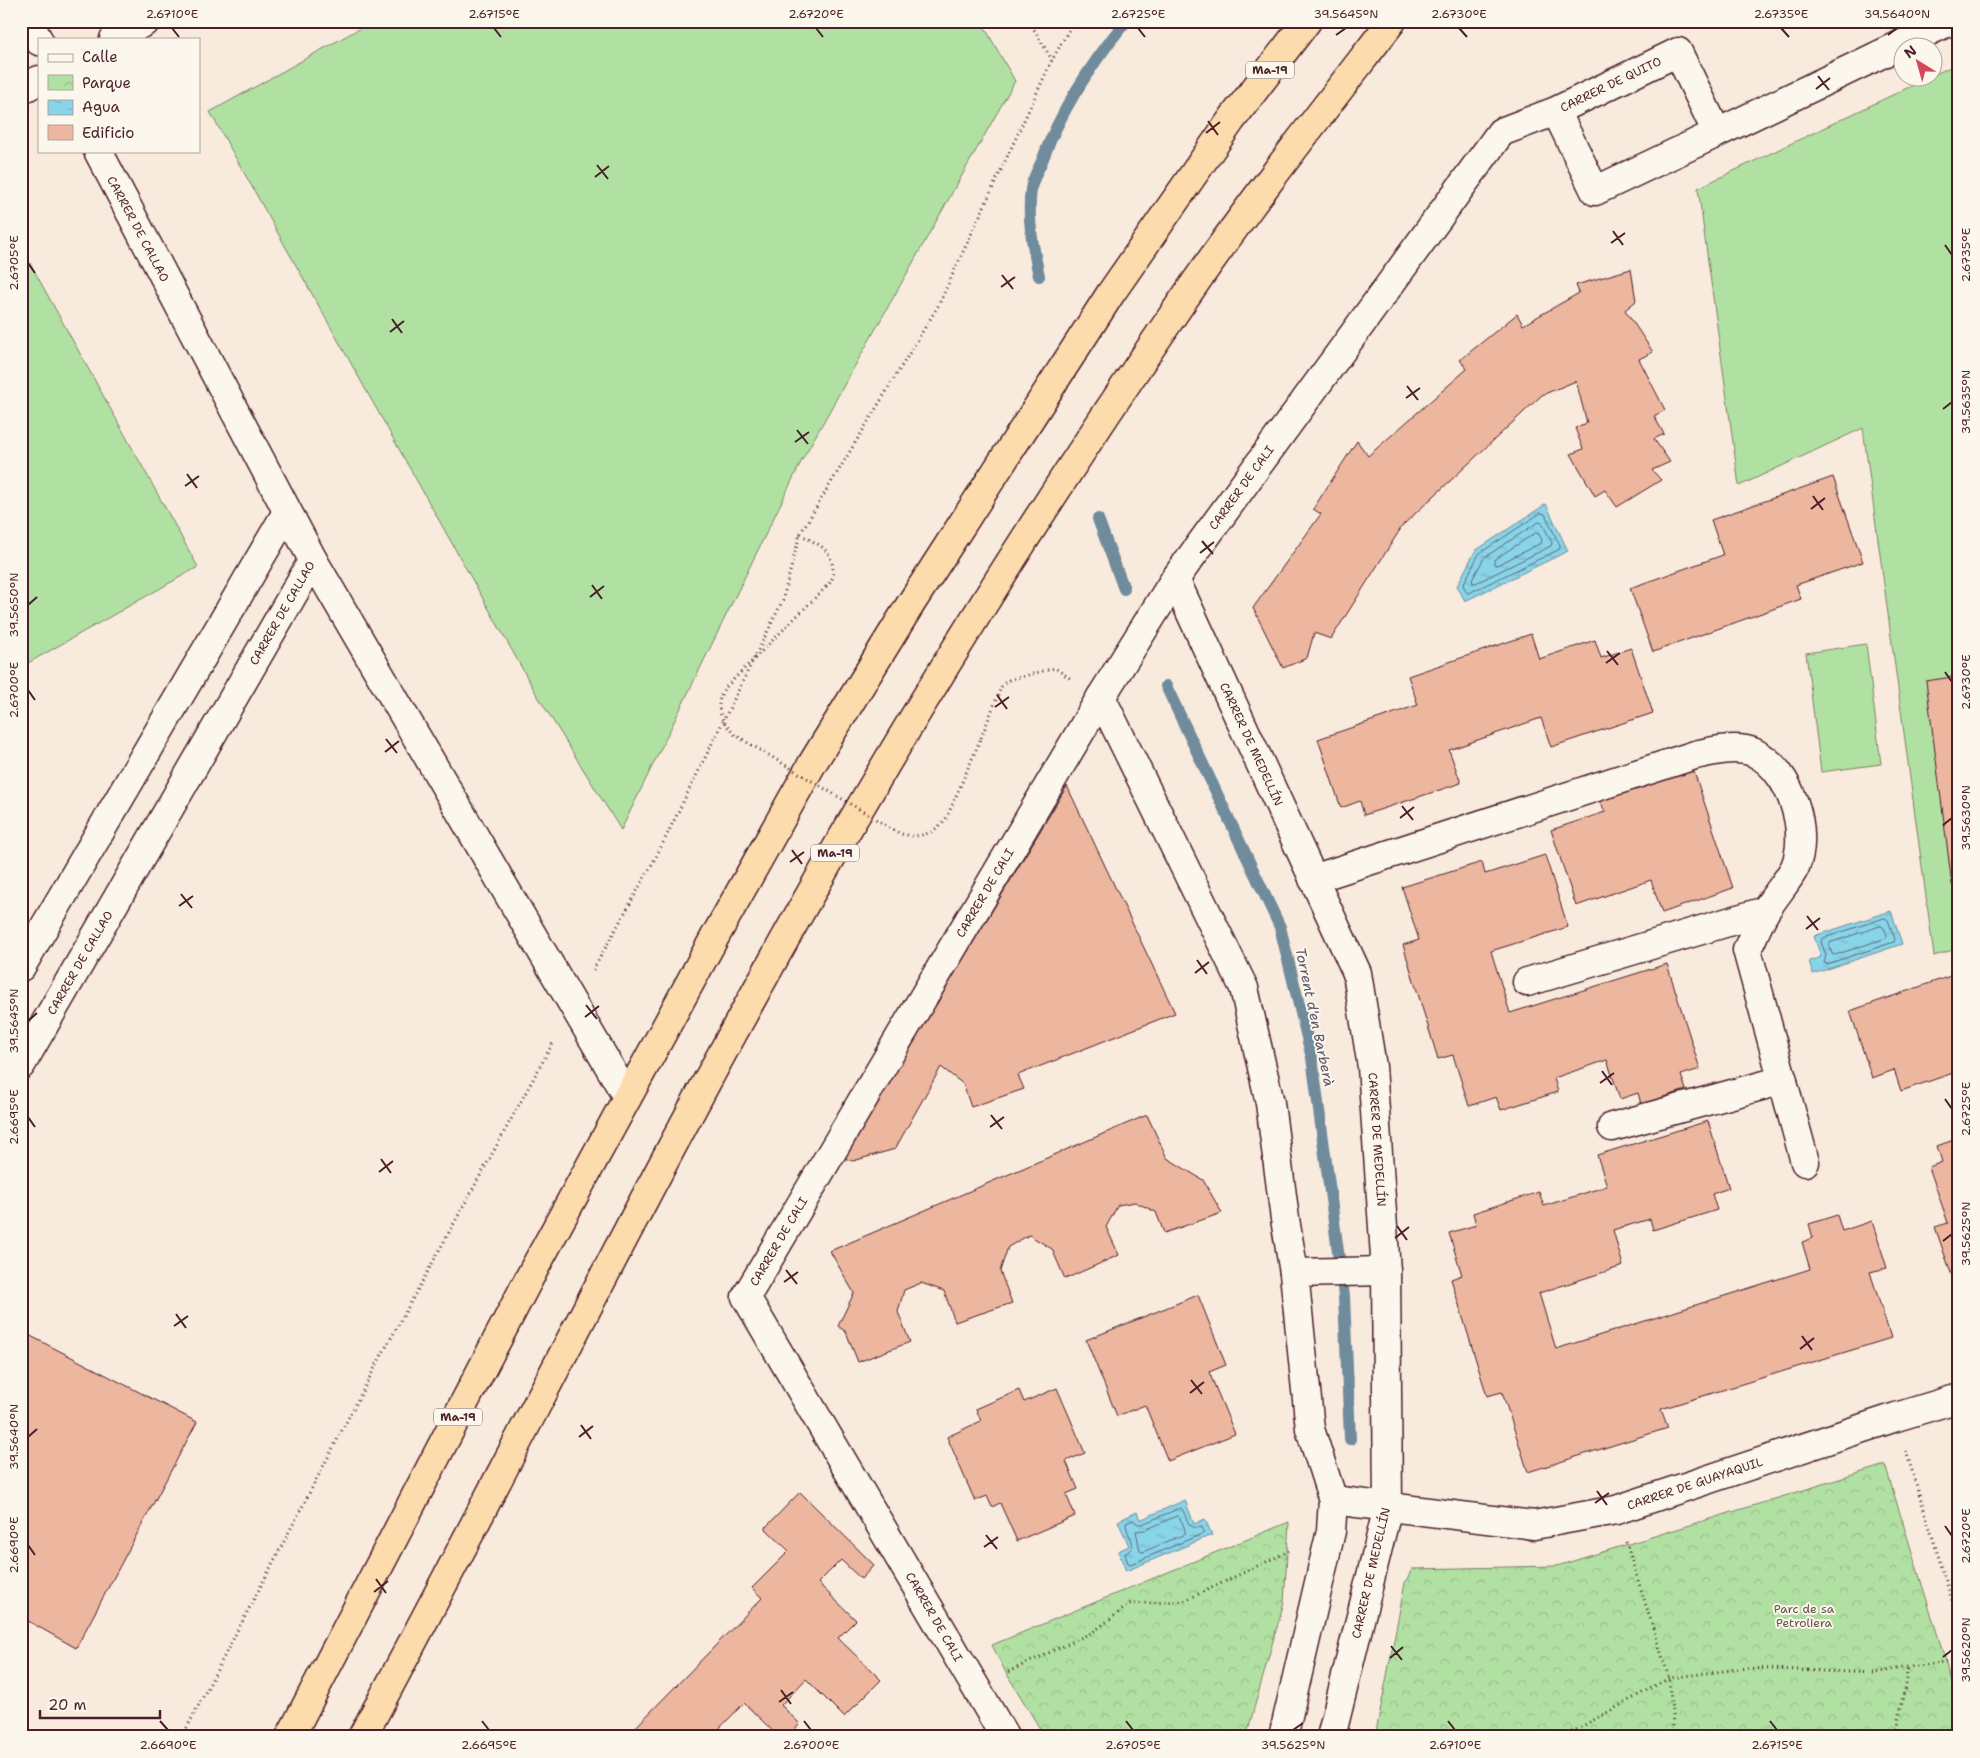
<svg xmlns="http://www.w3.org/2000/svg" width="1980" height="1758" viewBox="0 0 1980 1758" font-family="'Shantell Sans',sans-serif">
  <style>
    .green { fill: #b0e1a2; stroke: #7d8066 }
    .park { fill: url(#park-crowns); stroke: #7d8066 }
    .water { fill: url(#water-ripples); stroke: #6f8c9c }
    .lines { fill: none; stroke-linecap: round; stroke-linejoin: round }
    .shore { stroke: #636777; stroke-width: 1 }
    .stream { stroke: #6f8c9c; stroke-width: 12 }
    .building { fill: #ecb69f; stroke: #4a1f2b }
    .minor-casing { stroke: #4a1f2b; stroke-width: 31 }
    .highway-casing { stroke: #4a1f2b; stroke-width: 31 }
    .path { stroke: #4a1f2b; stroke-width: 3; stroke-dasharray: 1 4; stroke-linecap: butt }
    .minor { stroke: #fbf7ec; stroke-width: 28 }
    .highway { stroke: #fcdcac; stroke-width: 28 }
    .path-bridge { stroke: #4a1f2b; stroke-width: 3; stroke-dasharray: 1 4; stroke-linecap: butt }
    .ticks { fill: none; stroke: #4a1f2b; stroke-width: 2 }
    .labels { text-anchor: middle; stroke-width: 4; stroke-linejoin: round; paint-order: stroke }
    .shield { fill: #fbf7ec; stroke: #7f6065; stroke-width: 1 }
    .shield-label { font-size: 11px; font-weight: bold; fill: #4a1f2b }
    .street-label { font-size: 12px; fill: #4a1f2b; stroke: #fbf7ec }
    .park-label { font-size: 12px; fill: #645049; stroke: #fbf7ec }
    .water-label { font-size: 14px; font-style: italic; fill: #5d5564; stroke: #fbf7ec }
    .neatline { fill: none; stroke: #4a1f2b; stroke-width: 2 }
    .ticks-label { font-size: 12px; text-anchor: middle; fill: #4a1f2b }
  </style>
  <defs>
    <pattern id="park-crowns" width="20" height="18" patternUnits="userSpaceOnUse" patternTransform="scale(1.25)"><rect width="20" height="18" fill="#b0e1a2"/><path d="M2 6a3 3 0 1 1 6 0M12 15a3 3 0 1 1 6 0" fill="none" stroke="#99c18c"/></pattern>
    <pattern id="water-ripples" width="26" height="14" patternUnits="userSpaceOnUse" patternTransform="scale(1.25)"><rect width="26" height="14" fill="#88d4e8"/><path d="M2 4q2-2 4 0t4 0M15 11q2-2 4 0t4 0" fill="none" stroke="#77b6c7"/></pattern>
  </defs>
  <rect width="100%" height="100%" fill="#f8eadd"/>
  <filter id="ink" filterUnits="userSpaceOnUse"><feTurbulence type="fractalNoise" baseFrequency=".02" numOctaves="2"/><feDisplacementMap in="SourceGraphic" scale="10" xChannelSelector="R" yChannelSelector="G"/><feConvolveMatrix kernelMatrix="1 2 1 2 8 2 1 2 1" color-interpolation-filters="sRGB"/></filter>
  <g filter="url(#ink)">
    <!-- green -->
    <g class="green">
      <path d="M 373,21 L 981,21 L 1015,81 L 802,460 L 621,830 L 537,695 L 210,112 Z"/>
      <path d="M 1959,63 L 1959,948 L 1934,956 L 1863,428 L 1739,486 L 1698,188 L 1928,78 L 1932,78 L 1933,75 Z"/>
      <path d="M 21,247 L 198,567 L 21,667 Z"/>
      <path d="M 1866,644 L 1881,764 L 1821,772 L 1806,653 Z"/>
    </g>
    <!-- park -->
    <g class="park">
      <path d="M 1885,1465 L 1959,1704 L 1959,1737 L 1375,1737 L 1405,1583 L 1412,1569 L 1557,1566 Z"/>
      <path d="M 1289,1522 L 1284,1602 L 1246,1737 L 1045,1737 L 1005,1671 L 992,1645 Z"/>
    </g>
    <!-- water -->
    <g class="water">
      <path d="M 1546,504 L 1568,551 L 1465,601 L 1457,586 L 1475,551 Z"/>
      <path d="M 1891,911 L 1902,944 L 1813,974 L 1809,961 L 1821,957 L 1814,936 Z"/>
      <path d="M 1185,1500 L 1194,1524 L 1205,1519 L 1212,1535 L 1126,1571 L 1118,1551 L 1129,1546 L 1118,1521 L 1137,1512 L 1140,1520 Z"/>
    </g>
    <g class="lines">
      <!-- shore -->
      <g class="shore">
        <path d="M 1541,513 L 1545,514 L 1560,546 L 1560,549 L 1469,593 L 1467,593 L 1463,585 L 1479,554 Z"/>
        <path d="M 1539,522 L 1542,523 L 1552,543 L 1551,546 L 1476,583 L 1473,583 L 1472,580 L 1484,558 Z"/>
        <path d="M 1536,533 L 1539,534 L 1542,540 L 1541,543 L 1497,565 L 1494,564 L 1494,560 Z"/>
        <path d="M 1885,918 L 1888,920 L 1895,939 L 1894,942 L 1827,964 L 1824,963 L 1826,955 L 1821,942 L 1822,939 Z"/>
        <path d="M 1881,926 L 1884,928 L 1887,935 L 1886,938 L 1835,955 L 1832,954 L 1829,945 L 1830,943 Z"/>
        <path d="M 1181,1508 C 1189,1518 1185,1530 1202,1527 L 1204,1533 L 1131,1564 L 1128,1563 L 1125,1554 C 1141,1544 1126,1537 1126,1523 L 1133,1520 L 1138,1524 L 1142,1524 Z"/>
        <path d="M 1177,1516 C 1181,1518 1186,1529 1185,1534 L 1143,1552 L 1140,1551 L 1136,1531 L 1145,1530 Z"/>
      </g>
      <!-- stream -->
      <g class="stream">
        <path d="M 1039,276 C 1033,247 1027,219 1031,189 C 1032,180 1038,170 1042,161 C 1061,109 1091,64 1126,21"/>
        <path d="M 1098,519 L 1124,589"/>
        <path d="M 1166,686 L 1280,927 L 1312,1058 L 1344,1296 L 1350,1439"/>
      </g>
    </g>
    <!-- building -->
    <g class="building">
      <path d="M 1631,269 L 1636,301 L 1625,310 L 1653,352 L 1639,359 L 1665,410 L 1654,416 L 1664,434 L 1654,439 L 1670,462 L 1652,470 L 1661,480 L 1617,507 L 1605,490 L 1595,496 L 1571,454 L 1583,449 L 1575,428 L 1587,423 L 1576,381 L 1542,395 L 1403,525 L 1331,639 L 1314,633 L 1307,658 L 1283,668 L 1253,608 L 1321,514 L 1313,509 L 1357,441 L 1368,456 L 1467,369 L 1460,360 L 1517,314 L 1523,325 L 1579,293 L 1576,285 Z"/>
      <path d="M 1833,477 L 1863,562 L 1796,585 L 1801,599 L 1653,652 L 1630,588 L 1723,555 L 1711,520 Z"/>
      <path d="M 1531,634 L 1539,659 L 1595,640 L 1601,658 L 1631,648 L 1653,713 L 1551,747 L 1541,718 L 1449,750 L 1461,783 L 1364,815 L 1360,801 L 1341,808 L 1318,739 L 1418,705 L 1408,676 Z"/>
      <path d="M 1959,676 L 1959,884 L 1952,885 L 1926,681 Z"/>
      <path d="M 1692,766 L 1733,888 L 1662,913 L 1651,880 L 1576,906 L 1551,830 L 1605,812 L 1599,798 Z"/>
      <path d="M 1067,786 L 1175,1013 L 1018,1075 L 1024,1089 L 971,1107 L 963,1084 L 941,1067 L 895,1149 L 853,1161 L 844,1158 Z"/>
      <path d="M 1545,855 L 1568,927 L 1491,951 L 1510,1013 L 1667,964 L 1700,1069 L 1681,1075 L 1686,1090 L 1641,1104 L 1638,1093 L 1620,1099 L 1607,1060 L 1554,1078 L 1558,1092 L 1501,1110 L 1496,1097 L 1469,1106 L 1453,1055 L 1438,1059 L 1403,945 L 1419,940 L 1402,887 L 1482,862 L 1485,874 Z"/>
      <path d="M 1959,973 L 1959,1071 L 1901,1091 L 1894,1070 L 1872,1078 L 1850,1011 Z"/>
      <path d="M 1147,1115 L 1167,1158 L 1203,1180 L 1222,1213 L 1164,1233 L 1156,1212 L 1135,1202 L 1118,1205 L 1106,1227 L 1119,1255 L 1065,1279 L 1052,1249 L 1029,1235 L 1008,1247 L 1000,1271 L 1012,1303 L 955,1322 L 944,1291 L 921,1283 L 904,1290 L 898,1312 L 910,1342 L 858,1362 L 846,1332 L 838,1326 L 854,1293 L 830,1251 Z"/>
      <path d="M 1708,1121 L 1729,1188 L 1712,1194 L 1717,1210 L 1653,1230 L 1650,1219 L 1613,1230 L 1623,1266 L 1539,1293 L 1556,1349 L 1810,1269 L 1802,1242 L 1813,1238 L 1809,1224 L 1837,1215 L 1842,1231 L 1872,1221 L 1887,1268 L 1870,1272 L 1891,1338 L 1661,1409 L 1668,1428 L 1528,1472 L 1502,1392 L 1487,1396 L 1451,1279 L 1462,1275 L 1449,1233 L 1476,1225 L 1473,1213 L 1539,1192 L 1544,1206 L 1607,1186 L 1597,1155 Z"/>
      <path d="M 1959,1138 L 1959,1296 L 1935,1227 L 1948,1223 L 1929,1167 L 1942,1162 L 1937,1146 Z"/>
      <path d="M 1198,1295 L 1226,1365 L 1209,1372 L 1235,1434 L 1168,1461 L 1145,1405 L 1117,1416 L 1086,1340 Z"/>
      <path d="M 21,1331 L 197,1422 L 76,1648 L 21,1617 Z"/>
      <path d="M 1057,1388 L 1085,1453 L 1066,1461 L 1078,1489 L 1066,1494 L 1075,1516 L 1017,1541 L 1000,1503 L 992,1507 L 987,1496 L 975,1501 L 947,1437 L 981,1421 L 976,1409 L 1019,1390 L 1024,1402 Z"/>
      <path d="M 800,1492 L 874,1565 L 861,1579 L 841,1560 L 818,1583 L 856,1620 L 838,1638 L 881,1680 L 844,1717 L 806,1679 L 781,1705 L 800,1724 L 788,1737 L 779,1737 L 744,1703 L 711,1737 L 626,1737 L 762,1598 L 752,1588 L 789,1551 L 765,1528 Z"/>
    </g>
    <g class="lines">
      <!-- minor casing -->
      <g class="minor-casing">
        <g id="minor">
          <path d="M 28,21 L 39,41"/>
          <path d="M 114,39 L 146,21"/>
          <path d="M 21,90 L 39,80"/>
          <path d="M 1717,133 L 1950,21"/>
          <path d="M 313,560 L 627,1097"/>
          <path id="s1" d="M 1175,579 L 1357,973 L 1372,1067 L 1386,1271 L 1388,1507 L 1331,1737"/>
          <path d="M 1101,697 L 1244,988 L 1270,1103 L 1285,1219 L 1294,1273 L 1310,1429 L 1333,1500 L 1331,1531 L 1283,1737"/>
          <path d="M 1313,879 L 1695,755 C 1712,751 1738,745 1755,753 C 1791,771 1810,831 1795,867 C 1787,883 1774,896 1765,912 C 1758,924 1753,937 1747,950 L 1805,1162"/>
          <path d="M 21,967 L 287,512"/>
          <path d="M 1527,982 L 1765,911"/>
          <path id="s2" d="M 21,1065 L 313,560 L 98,151"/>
          <path d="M 1612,1127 L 1783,1080"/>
          <path d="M 1294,1273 L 1386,1271"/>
          <path id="s3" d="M 1333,1500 L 1534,1525 L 1616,1510 L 1896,1417 L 1959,1398"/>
          <path id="s4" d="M 1005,1737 L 746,1297 L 1101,697 L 1175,579 L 1501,132 L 1556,111 L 1678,52 L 1717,133 L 1595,191 L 1556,111"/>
        </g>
      </g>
      <!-- highway casing -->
      <g class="highway-casing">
        <g id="highway">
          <path d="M 290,1737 L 534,1269 L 717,933 L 812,764 L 910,605 L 1111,293 L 1232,119 L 1307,21"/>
          <path d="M 362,1737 C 534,1418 692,1091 877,779 C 971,620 1071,464 1175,312 C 1243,212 1318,117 1392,21"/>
        </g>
      </g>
      <!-- path -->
      <g class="path">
        <path d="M 1029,21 L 1052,60"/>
        <path d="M 800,534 C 818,545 831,547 833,570 C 834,577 831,582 826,587"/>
        <path d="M 981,738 L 1002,685 L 1009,680 L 1055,668 L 1071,679"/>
        <path d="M 593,970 L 656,857 L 782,602 L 800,534 L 938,306 L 1052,60 L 1074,21"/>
        <path d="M 1906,1451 L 1959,1623"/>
        <path d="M 1626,1542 L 1669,1678 L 1674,1737"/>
        <path d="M 1008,1672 L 1093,1632 L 1130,1604 L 1184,1601 L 1289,1551"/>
        <path d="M 182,1737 L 373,1371 L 554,1041"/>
        <path d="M 1563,1737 L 1669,1678 L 1747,1668 L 1874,1673 L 1908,1667 L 1946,1663 L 1959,1659"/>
        <path d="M 1892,1737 L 1897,1732 L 1908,1667"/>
      </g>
      <!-- minor -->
      <use href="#minor" class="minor"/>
      <!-- highway -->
      <use href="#highway" class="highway"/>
      <!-- path-bridge -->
      <path class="path-bridge" d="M 826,587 L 724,689 C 713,707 722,722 735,735 L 899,833 C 918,840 935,834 947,817 L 981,738"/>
    </g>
  </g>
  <!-- ticks -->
  <path class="ticks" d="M 172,28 L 179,37M 494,28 L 501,37M 816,28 L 823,37M 1138,28 L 1145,37M 1459,28 L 1467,37M 1781,28 L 1789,37M 1336,35 L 1346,28M 1888,35 L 1897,28M 1818,76 L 1829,90M 1816,89 L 1830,78M 1208,121 L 1218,135M 1206,133 L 1220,122M 597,165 L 608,179M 595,177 L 609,166M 1613,231 L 1623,245M 1611,243 L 1625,233M 1945,245 L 1952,255M 28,263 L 35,273M 1002,275 L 1013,289M 1001,287 L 1015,277M 392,319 L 402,333M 390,332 L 404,321M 1407,386 L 1418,400M 1406,398 L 1420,388M 1943,409 L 1952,402M 797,430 L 808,444M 795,442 L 809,432M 187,474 L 197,488M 185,486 L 199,476M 1813,496 L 1823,510M 1811,509 L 1825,498M 1202,541 L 1213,554M 1200,553 L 1214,542M 592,585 L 602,599M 590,597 L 604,586M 28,605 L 37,597M 1607,651 L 1618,665M 1606,663 L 1620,653M 1945,672 L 1952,682M 28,690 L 35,700M 997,695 L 1007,709M 995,707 L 1009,697M 386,739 L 397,753M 385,752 L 399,741M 1402,806 L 1413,820M 1400,818 L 1414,807M 1943,825 L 1952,818M 792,850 L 802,864M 790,862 L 804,852M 181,894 L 192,908M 179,906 L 193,896M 1807,916 L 1818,930M 1806,929 L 1820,918M 1197,960 L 1207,974M 1195,973 L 1209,962M 586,1005 L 597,1019M 585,1017 L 599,1006M 28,1021 L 37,1013M 1602,1071 L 1612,1085M 1600,1083 L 1614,1073M 1945,1099 L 1952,1109M 991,1115 L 1002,1129M 28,1117 L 35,1127M 990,1127 L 1004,1117M 381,1159 L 391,1173M 379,1172 L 393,1161M 1397,1226 L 1407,1240M 1395,1238 L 1409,1227M 1943,1241 L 1952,1234M 786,1270 L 797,1284M 784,1282 L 798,1272M 176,1314 L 186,1328M 174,1326 L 188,1316M 1802,1336 L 1812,1350M 1800,1349 L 1814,1338M 1191,1380 L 1202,1394M 1190,1393 L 1204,1382M 581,1425 L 591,1439M 28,1437 L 37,1429M 579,1437 L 593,1426M 1597,1491 L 1607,1505M 1595,1503 L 1609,1493M 1945,1526 L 1952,1536M 986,1535 L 997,1549M 28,1545 L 35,1555M 984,1547 L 998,1537M 376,1579 L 386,1593M 374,1592 L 388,1581M 1391,1646 L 1402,1660M 1943,1657 L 1952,1650M 1390,1658 L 1403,1647M 781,1690 L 791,1704M 779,1702 L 793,1692M 160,1721 L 168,1730M 482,1721 L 489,1730M 804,1721 L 811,1730M 1126,1721 L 1133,1730M 1448,1721 L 1455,1730M 1770,1721 L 1777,1730M 1293,1730 L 1303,1723"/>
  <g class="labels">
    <!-- shield labels -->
    <g class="shield">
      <rect x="1246" y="61.5" width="48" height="17" rx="4"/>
      <rect x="811" y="844.5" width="48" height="17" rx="4"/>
      <rect x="434" y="1408.5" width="48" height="17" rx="4"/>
    </g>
    <g class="shield-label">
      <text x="1270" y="74">Ma-19</text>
      <text x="835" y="857">Ma-19</text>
      <text x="458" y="1421">Ma-19</text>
    </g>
    <!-- street labels -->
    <g class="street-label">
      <text dy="4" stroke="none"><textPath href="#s4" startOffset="2020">CARRER DE QUITO</textPath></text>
      <text transform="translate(138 229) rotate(62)" y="4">CARRER DE CALLAO</text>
      <text dy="4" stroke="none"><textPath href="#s4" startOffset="1460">CARRER DE CALI</textPath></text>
      <text dy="4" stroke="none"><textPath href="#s2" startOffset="522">CARRER DE CALLAO</textPath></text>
      <text dy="4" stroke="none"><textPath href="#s1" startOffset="182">CARRER DE MEDELLÍN</textPath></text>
      <text dy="4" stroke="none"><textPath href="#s4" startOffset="980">CARRER DE CALI</textPath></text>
      <text dy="4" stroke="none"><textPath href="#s2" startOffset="118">CARRER DE CALLAO</textPath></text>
      <text dy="4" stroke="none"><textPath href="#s1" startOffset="602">CARRER DE MEDELLÍN</textPath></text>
      <text dy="4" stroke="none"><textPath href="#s4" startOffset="575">CARRER DE CALI</textPath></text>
      <text dy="4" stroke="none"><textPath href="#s3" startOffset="369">CARRER DE GUAYAQUIL</textPath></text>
      <text transform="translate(1371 1573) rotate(-77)" y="4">CARRER DE MEDELLÍN</text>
      <text transform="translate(934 1617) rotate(60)" y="4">CARRER DE CALI</text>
    </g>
    <!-- park labels -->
    <g class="park-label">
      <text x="1804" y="1613">Parc de sa<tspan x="1804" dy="14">Petroliera</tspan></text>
    </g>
    <!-- water labels -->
    <g class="water-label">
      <text transform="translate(1315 1017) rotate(78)" y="5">Torrent d'en Barberà</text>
    </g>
  </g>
  <!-- margin -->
  <rect width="1980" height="1758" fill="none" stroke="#fbf7ec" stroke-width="55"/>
  <!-- legend -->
  <rect x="38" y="38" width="162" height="115" fill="#fbf7ec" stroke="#b4a19f"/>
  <rect x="48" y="54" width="25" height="8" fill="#fbf7ec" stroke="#b4a19f"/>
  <text x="82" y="62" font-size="15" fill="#4a1f2b">Calle</text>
  <rect x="48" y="75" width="25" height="15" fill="url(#park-crowns)" stroke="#b4a19f"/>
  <text x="82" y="88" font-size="15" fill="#4a1f2b">Parque</text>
  <rect x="48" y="100" width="25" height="15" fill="url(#water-ripples)" stroke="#b4a19f"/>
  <text x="82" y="112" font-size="15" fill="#4a1f2b">Agua</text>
  <rect x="48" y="125" width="25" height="15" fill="#ecb69f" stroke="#b4a19f"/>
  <text x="82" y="138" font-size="15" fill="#4a1f2b">Edificio</text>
  <!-- north arrow -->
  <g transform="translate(1918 62) rotate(323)"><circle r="24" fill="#fbf7ec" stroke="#b4a19f"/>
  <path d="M0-4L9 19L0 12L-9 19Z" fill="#d1495b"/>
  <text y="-8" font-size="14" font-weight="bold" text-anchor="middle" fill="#4a1f2b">N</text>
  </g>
  <!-- scale -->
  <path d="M40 1710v8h120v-8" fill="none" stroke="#4a1f2b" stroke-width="2.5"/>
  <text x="48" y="1710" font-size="15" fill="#4a1f2b" stroke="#fbf7ec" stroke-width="4" paint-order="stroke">20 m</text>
  <rect x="28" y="28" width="1924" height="1702" class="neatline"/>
  <g class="ticks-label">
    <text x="172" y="18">2.6710°E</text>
    <text x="494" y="18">2.6715°E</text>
    <text x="816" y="18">2.6720°E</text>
    <text x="1138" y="18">2.6725°E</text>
    <text x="1346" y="18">39.5645°N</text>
    <text x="1459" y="18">2.6730°E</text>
    <text x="1781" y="18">2.6735°E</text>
    <text x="1897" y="18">39.5640°N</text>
    <text transform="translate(1966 255) rotate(-90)" y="4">2.6735°E</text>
    <text transform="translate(14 263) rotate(-90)" y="4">2.6705°E</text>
    <text transform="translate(1966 402) rotate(-90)" y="4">39.5635°N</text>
    <text transform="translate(14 605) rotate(-90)" y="4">39.5650°N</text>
    <text transform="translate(1966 682) rotate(-90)" y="4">2.6730°E</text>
    <text transform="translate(14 690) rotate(-90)" y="4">2.6700°E</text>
    <text transform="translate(1966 818) rotate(-90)" y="4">39.5630°N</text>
    <text transform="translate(14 1021) rotate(-90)" y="4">39.5645°N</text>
    <text transform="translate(1966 1109) rotate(-90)" y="4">2.6725°E</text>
    <text transform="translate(14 1117) rotate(-90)" y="4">2.6695°E</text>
    <text transform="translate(1966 1234) rotate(-90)" y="4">39.5625°N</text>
    <text transform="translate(14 1437) rotate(-90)" y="4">39.5640°N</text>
    <text transform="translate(1966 1536) rotate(-90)" y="4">2.6720°E</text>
    <text transform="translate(14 1545) rotate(-90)" y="4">2.6690°E</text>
    <text transform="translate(1966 1650) rotate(-90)" y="4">39.5620°N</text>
    <text x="168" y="1749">2.6690°E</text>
    <text x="489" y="1749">2.6695°E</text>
    <text x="811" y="1749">2.6700°E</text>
    <text x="1133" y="1749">2.6705°E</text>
    <text x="1293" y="1749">39.5625°N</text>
    <text x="1455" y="1749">2.6710°E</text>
    <text x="1777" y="1749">2.6715°E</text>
  </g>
</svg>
